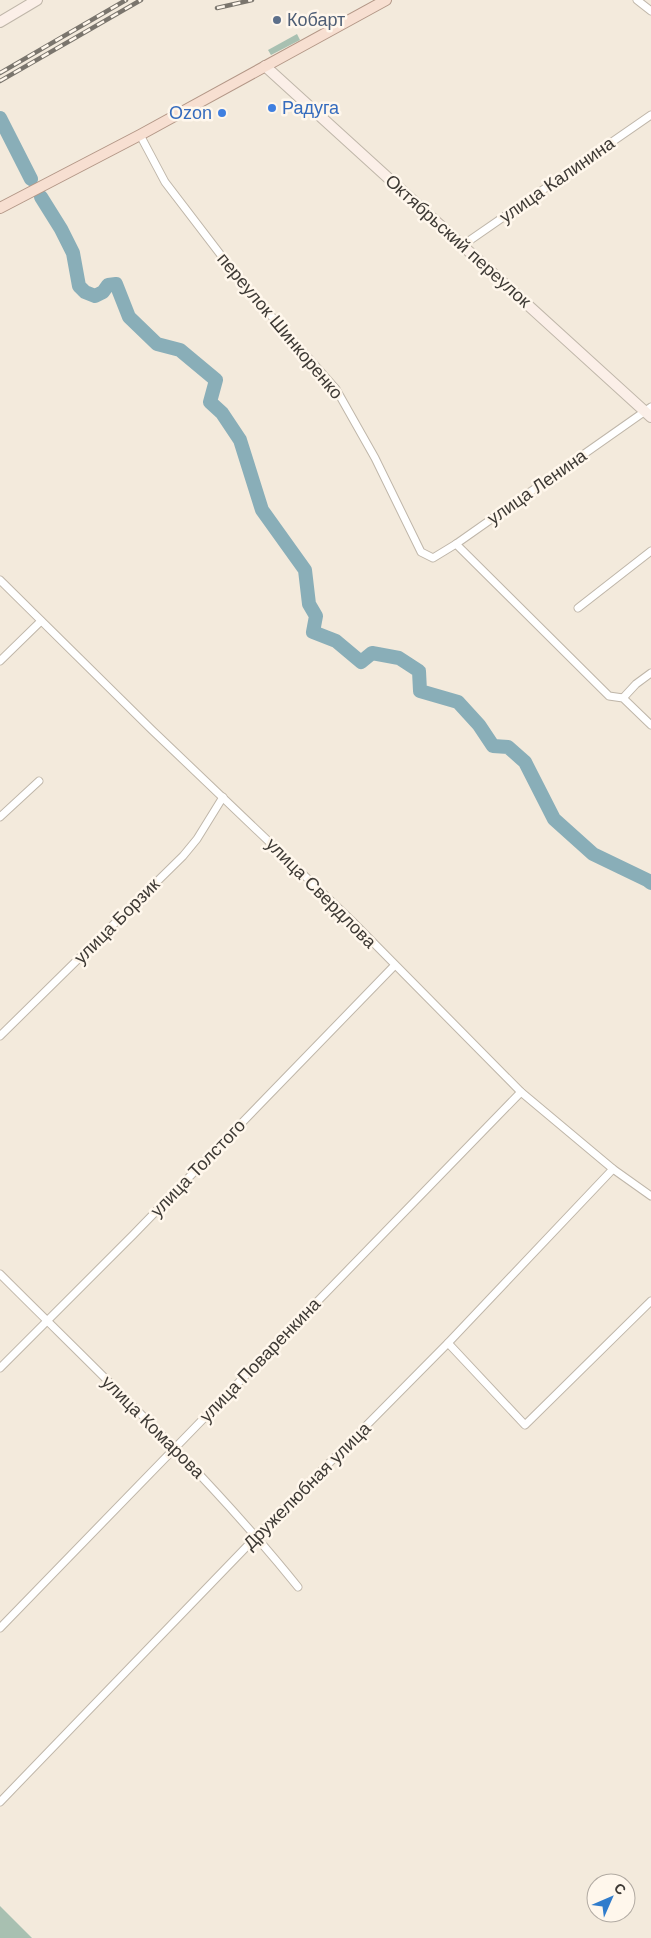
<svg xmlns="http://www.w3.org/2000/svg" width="651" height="1938" viewBox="0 0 651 1938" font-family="Helvetica,sans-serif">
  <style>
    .green { fill: #a8c0b1 }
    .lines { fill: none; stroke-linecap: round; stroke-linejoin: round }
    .river { stroke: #89aeb8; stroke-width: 14 }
    .street-casing { stroke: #bfb6a9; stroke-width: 9 }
    .secondary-casing { stroke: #bfb6a9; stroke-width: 12 }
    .primary-casing { stroke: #b39787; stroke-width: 12 }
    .street { stroke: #fff; stroke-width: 7 }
    .secondary { stroke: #fbefe8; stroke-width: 10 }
    .primary { stroke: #f7dfd1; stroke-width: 10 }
    .rail-casing { stroke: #7a756d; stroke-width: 4.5 }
    .rail { stroke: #fff7ec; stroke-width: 2.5; stroke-dasharray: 8; stroke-linecap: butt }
    .service-dot { fill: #5c6f8a; stroke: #fff7ec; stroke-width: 2 }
    .shop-dot { fill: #3f7fe0; stroke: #fff7ec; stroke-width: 2 }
    .labels { text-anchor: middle; stroke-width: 5; stroke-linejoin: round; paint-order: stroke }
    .service-label { font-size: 18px; fill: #4e5e75; stroke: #fff7ec; text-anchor: start }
    .shop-label { font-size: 18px; fill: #366cbe; stroke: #fff7ec; text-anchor: start }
    .street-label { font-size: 18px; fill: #3e3a35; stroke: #fff7ec }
  </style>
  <rect width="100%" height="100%" fill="#f3eadc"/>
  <!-- green -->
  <g class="green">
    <path d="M 297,34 L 300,40 L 271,55 L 268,50 Z"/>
    <path d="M 0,1906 L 32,1938 L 0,1938 Z"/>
  </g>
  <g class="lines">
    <!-- river -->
    <g class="river">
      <path d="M 0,118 L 31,179"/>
      <path d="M 41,197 L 61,229 L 73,253 L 79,286 L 85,292 L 95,296 L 103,292 L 108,285 L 116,284 L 129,317 L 157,344 L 180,350 L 216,380 L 210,402 L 222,413 L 240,440 L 262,510 L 305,570 L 309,604 L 316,616 L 313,632 L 336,641 L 361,662 L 372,653 L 399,658 L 419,671 L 420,691 L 458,702 L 479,725 L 493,746 L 508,747 L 525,762 L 554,819 L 593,854 L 647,880 L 651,883"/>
    </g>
    <!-- street casing -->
    <g class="street-casing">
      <g id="street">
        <path d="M 637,0 L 651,11"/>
        <path d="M 140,135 L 165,182 L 243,284 L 336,389 L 375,458 L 421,552 L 433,558 L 456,544 L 651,407"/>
        <path d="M 463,245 L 651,115"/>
        <path d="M 456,544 L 609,696 L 623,698 L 651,725"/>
        <path d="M 0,580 L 152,730 L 351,920 L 521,1092 L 613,1169 L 651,1196"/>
        <path d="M 578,608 L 651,551"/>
        <path d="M 0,661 L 41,621"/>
        <path d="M 623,698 L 636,684 L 651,673"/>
        <path d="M 0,817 L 39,781"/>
        <path d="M 0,1036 L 183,856 L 197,839 L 223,797"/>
        <path d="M 0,1274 C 102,1376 208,1475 298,1587"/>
        <path d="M 448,1343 L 525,1425 L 651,1301"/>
        <path d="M 0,1368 L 133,1235 L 394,966"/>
        <path d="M 0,1628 L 521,1092"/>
        <path d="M 0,1802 L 256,1537 L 448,1343 L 613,1169"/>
      </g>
    </g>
    <!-- secondary casing -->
    <g class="secondary-casing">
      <g id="secondary">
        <path d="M 0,22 L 37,0"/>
        <path d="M 265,66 L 651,417"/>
      </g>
    </g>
    <!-- primary casing -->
    <g class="primary-casing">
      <path id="primary" d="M 0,208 L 140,135 L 386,0"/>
    </g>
    <!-- street -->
    <use href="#street" class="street"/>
    <!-- secondary -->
    <use href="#secondary" class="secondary"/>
    <!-- primary -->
    <use href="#primary" class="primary"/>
    <!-- rail casing -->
    <g class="rail-casing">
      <g id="rail">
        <path d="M 217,8 L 252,0"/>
        <path d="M 0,73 L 126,0"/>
        <path d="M 0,81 L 141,0"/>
      </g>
    </g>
    <!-- rail -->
    <use href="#rail" class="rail"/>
  </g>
  <!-- markers -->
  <circle class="service-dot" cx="277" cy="20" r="5"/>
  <g class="shop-dot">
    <circle cx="272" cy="108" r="5"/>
    <circle cx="222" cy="113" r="5"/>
  </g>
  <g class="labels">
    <!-- service labels -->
    <g class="service-label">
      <text x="287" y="26">Кобарт</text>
    </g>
    <!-- shop labels -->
    <g class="shop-label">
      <text x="282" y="114">Радуга</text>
      <text x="212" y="119" text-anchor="end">Ozon</text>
    </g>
    <!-- street labels -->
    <g class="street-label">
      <text transform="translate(557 180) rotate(-35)" y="6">улица Калинина</text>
      <text transform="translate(458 241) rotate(42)" y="6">Октябрьский переулок</text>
      <text transform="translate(280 326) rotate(50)" y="6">переулок Шинкоренко</text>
      <text transform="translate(537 487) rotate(-35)" y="6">улица Ленина</text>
      <text transform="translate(321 893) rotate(45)" y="6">улица Свердлова</text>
      <text transform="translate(117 921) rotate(-45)" y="6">улица Борзик</text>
      <text transform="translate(198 1168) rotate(-46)" y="6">улица Толстого</text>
      <text transform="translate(260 1360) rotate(-46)" y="6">улица Поваренкина</text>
      <text transform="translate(153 1427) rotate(45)" y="6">улица Комарова</text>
      <text transform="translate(307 1486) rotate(-45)" y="6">Дружелюбная улица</text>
    </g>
  </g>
  <!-- north arrow -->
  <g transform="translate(611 1898) rotate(45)"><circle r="24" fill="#fff7ec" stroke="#b2aba3"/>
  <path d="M0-4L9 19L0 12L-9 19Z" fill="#307ccc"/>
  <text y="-8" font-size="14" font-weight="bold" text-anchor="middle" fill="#3e3a35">С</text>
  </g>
</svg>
